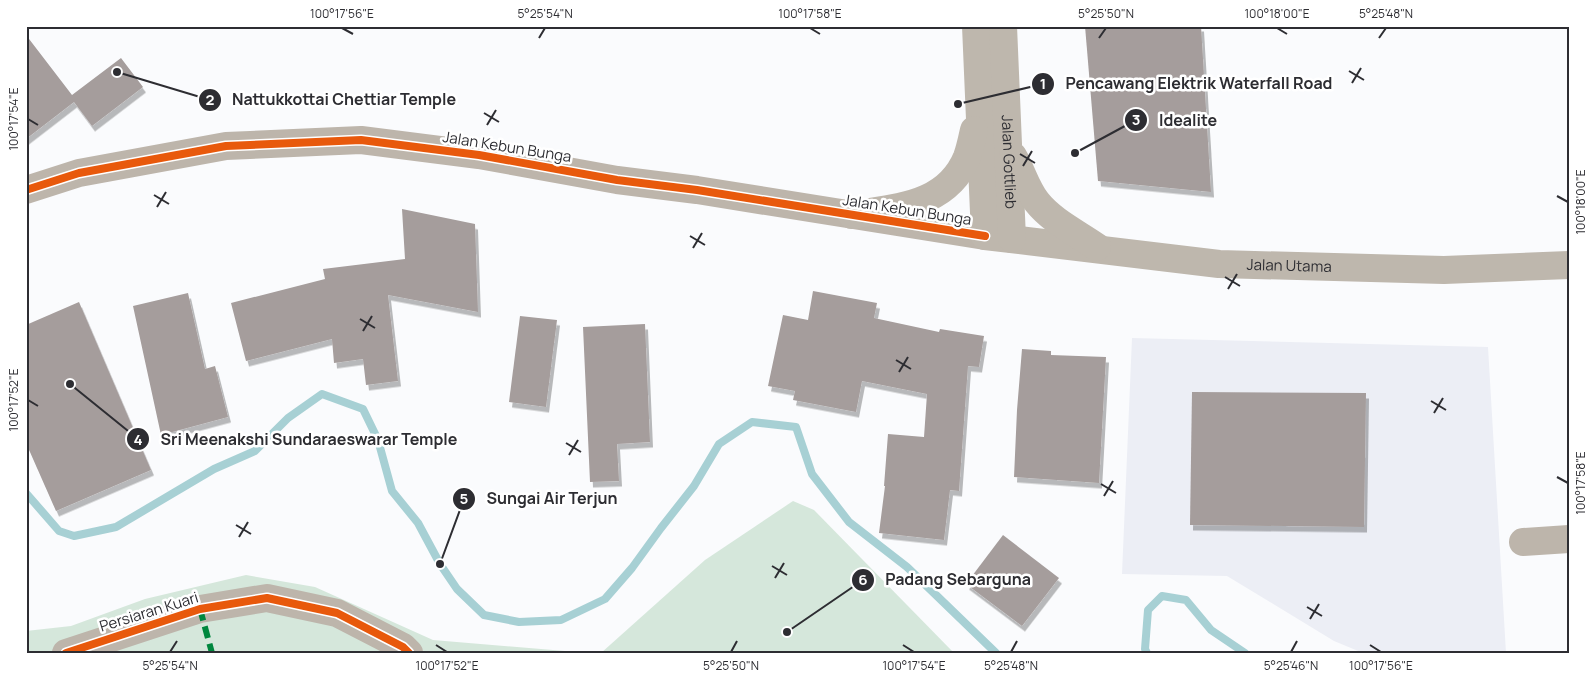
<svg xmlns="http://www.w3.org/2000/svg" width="1595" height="679" viewBox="0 0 1595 679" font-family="Manrope,sans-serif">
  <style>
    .built { fill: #eceef5 }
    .green { fill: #d5e7db }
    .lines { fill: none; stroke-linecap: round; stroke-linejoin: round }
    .stream { stroke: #a7d0d4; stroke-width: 8 }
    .building { fill: #a59d9c; filter: url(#shadow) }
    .minor { stroke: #bdb5ab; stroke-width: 28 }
    .major { stroke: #beb7ad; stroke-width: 28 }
    .quiet { stroke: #00873e; stroke-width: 6; stroke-dasharray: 12 6; stroke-linecap: butt }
    .cycleway-casing { stroke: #fff; stroke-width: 11 }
    .cycleway { stroke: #e8590c; stroke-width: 8 }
    .ticks { fill: none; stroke: #2d2d32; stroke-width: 2 }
    .labels { text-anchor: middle; stroke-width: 5; stroke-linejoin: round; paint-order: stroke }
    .street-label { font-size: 15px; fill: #2d2d32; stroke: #fff }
    .leader { fill: none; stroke: #2d2d32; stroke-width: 2 }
    .callout-dot { fill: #2d2d32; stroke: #fff; stroke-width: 2 }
    .mark-label { font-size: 15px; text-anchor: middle; font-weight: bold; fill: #fff }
    .callout-label { font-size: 16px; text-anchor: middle; font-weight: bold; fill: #2d2d32; stroke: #fff; stroke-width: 5; stroke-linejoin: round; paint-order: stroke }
    .neatline { fill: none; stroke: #2d2d32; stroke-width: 2 }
    .ticks-label { font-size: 12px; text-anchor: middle; fill: #2d2d32 }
  </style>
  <defs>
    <filter id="shadow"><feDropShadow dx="3" dy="5.5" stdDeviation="0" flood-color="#0004"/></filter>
  </defs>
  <rect width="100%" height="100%" fill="#fafbfd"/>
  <!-- built -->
  <path class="built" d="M 1132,338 L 1488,347 L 1506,653 L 1363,653 L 1334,641 L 1227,576 L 1122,574 Z"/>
  <!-- green -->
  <g class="green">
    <path d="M 793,501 L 814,510 L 954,653 L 601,653 L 705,560 Z"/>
    <path d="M 246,575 L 315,587 L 433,640 L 589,653 L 26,653 L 26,631 L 71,626 L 145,599 Z"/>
  </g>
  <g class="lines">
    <!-- stream -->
    <g class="stream">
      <path d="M 26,493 L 59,531 L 74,536 L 116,527 L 214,469 L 255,451 L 288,418 L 322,394 L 363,409 L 378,440 L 392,491 L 418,523 L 440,564 L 457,589 L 484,615 L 519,622 L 561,620 L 605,599 L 632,568 L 661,528 L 694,486 L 719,444 L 752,422 L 796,427 L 812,474 L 849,522 L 907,567 L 996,653"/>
      <path d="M 1147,653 L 1145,649 L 1148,610 L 1162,596 L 1186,600 L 1211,630 L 1245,653"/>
    </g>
  </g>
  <!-- building -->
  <g class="building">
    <path d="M 1085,26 L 1201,26 L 1211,192 L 1098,181 Z"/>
    <path d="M 26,35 L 72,95 L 121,58 L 143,87 L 92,126 L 74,102 L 26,139 Z"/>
    <path d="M 402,209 L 475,224 L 478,312 L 388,295 L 398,381 L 366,385 L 363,359 L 334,363 L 332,339 L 246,361 L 231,303 L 325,279 L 323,269 L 405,259 Z"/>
    <path d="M 813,291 L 877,303 L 874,318 L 939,332 L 940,329 L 984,336 L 979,367 L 968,366 L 959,491 L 950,490 L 944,540 L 879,533 L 885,486 L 884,486 L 888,434 L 924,437 L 927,394 L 862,381 L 856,412 L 793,400 L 795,391 L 768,386 L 783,315 L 808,320 Z"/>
    <path d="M 188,293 L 205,369 L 215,366 L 228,417 L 161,435 L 133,306 Z"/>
    <path d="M 79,302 L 151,470 L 56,511 L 26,443 L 26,325 Z"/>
    <path d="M 520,316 L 557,320 L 546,407 L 509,402 Z"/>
    <path d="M 645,324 L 650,442 L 617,444 L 619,481 L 590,482 L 583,327 Z"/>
    <path d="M 1022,349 L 1051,351 L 1051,355 L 1106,357 L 1099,483 L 1014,477 L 1017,410 Z"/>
    <path d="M 1192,392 L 1366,393 L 1364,527 L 1190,525 Z"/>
    <path d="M 1003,535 L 1059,578 L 1022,626 L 966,584 Z"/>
  </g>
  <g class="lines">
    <!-- minor -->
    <g class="minor">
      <path d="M 26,190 L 79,173 L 226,146 L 361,140 L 479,155 L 617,180 L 697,190 L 985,236"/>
      <path d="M 1523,542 L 1569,539"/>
      <path d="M 66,653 L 200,609 L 267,598 L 337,613 L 403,647 L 409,653"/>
    </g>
    <!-- major -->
    <g class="major">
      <path id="s1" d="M 976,26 L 985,236 L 1219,264 L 1444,270 L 1569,265"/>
      <path id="s2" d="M 1003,26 L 1012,239"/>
      <path d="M 1013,156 C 1022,171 1026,188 1037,202 C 1052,221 1077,233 1097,247"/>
      <path d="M 852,215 C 897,207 947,206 967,157 C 970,149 972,139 974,130"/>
    </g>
    <!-- quiet -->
    <path class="quiet" d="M 200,609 L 212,653"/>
    <!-- cycleway casing -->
    <g class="cycleway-casing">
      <g id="cycleway">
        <path d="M 26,190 L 79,173 L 226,146 L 361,140 L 479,155 L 617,180 L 697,190 L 985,236"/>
        <path d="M 66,653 L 200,609 L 267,598 L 337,613 L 403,647 L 409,653"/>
      </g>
    </g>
    <!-- cycleway -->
    <use href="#cycleway" class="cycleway"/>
  </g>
  <!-- ticks -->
  <path class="ticks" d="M 342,28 L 353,34M 810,28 L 820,34M 1277,28 L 1287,34M 539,38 L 545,28M 1099,38 L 1106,28M 1379,38 L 1386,28M 1349,71 L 1364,80M 1352,83 L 1361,68M 484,113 L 499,122M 28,119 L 38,125M 487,125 L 496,110M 1020,154 L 1035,163M 1023,166 L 1032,151M 154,195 L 169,204M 1557,196 L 1568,202M 157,207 L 166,192M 690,236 L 705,245M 693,248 L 702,233M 1225,277 L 1240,286M 1228,289 L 1237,274M 360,319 L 375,328M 363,331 L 372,316M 896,360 L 911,369M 899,372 L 908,357M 28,400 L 38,406M 1431,401 L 1446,410M 1434,413 L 1443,398M 566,443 L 581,452M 569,455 L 578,440M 1557,477 L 1568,483M 1101,484 L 1116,493M 1104,496 L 1113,481M 236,525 L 251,534M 239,537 L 248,522M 772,566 L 787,575M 775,578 L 784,563M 1307,607 L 1322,616M 1310,619 L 1319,604M 436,645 L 447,652M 903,645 L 914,652M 1370,645 L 1381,652M 170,652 L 177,641M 731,652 L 737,641M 1011,652 L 1017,641M 1291,652 L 1297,641"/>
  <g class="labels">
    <!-- street labels -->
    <g class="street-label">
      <text transform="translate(507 147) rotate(9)" y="5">Jalan Kebun Bunga</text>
      <text dy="5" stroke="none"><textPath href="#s2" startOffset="136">Jalan Gottlieb</textPath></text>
      <text transform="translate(907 210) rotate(9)" y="5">Jalan Kebun Bunga</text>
      <text dy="5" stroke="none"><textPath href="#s1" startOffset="516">Jalan Utama</textPath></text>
      <text transform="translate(149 612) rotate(-17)" y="5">Persiaran Kuari</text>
    </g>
  </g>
  <!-- callouts -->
  <path class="leader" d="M958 104L1043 84M117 72L210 100M1075 153L1136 120M70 384L138 439M440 564L464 499M787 632L863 580"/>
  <g class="callout-dot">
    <circle cx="958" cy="104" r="5"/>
    <circle cx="117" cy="72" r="5"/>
    <circle cx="1075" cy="153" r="5"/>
    <circle cx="70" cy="384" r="5"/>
    <circle cx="440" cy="564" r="5"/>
    <circle cx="787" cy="632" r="5"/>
    <circle cx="1043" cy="84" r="12"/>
    <circle cx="210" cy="100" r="12"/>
    <circle cx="1136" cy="120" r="12"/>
    <circle cx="138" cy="439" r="12"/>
    <circle cx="464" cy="499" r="12"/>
    <circle cx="863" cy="580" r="12"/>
  </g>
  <g class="mark-label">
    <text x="1043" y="89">1</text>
    <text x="210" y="105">2</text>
    <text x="1136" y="125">3</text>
    <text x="138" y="445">4</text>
    <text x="464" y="504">5</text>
    <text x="863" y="585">6</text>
  </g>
  <g class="callout-label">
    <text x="1199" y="89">Pencawang Elektrik Waterfall Road</text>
    <text x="344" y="105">Nattukkottai Chettiar Temple</text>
    <text x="1188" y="126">Idealite</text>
    <text x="309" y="445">Sri Meenakshi Sundaraeswarar Temple</text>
    <text x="552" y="504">Sungai Air Terjun</text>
    <text x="958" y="585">Padang Sebarguna</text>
  </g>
  <!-- border -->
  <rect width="1595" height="679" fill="none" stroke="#ffffff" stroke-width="55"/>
  <rect x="28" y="28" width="1540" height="624" class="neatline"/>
  <g class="ticks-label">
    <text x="342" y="18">100°17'56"E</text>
    <text x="545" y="18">5°25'54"N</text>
    <text x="810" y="18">100°17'58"E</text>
    <text x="1106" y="18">5°25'50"N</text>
    <text x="1277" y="18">100°18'00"E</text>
    <text x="1386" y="18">5°25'48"N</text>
    <text transform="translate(14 119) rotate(-90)" y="4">100°17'54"E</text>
    <text transform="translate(1581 202) rotate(-90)" y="4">100°18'00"E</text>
    <text transform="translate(14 400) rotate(-90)" y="4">100°17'52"E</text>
    <text transform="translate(1581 483) rotate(-90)" y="4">100°17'58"E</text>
    <text x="170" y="670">5°25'54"N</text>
    <text x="447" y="670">100°17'52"E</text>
    <text x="731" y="670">5°25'50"N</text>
    <text x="914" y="670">100°17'54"E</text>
    <text x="1011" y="670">5°25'48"N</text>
    <text x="1291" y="670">5°25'46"N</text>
    <text x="1381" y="670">100°17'56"E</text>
  </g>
</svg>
